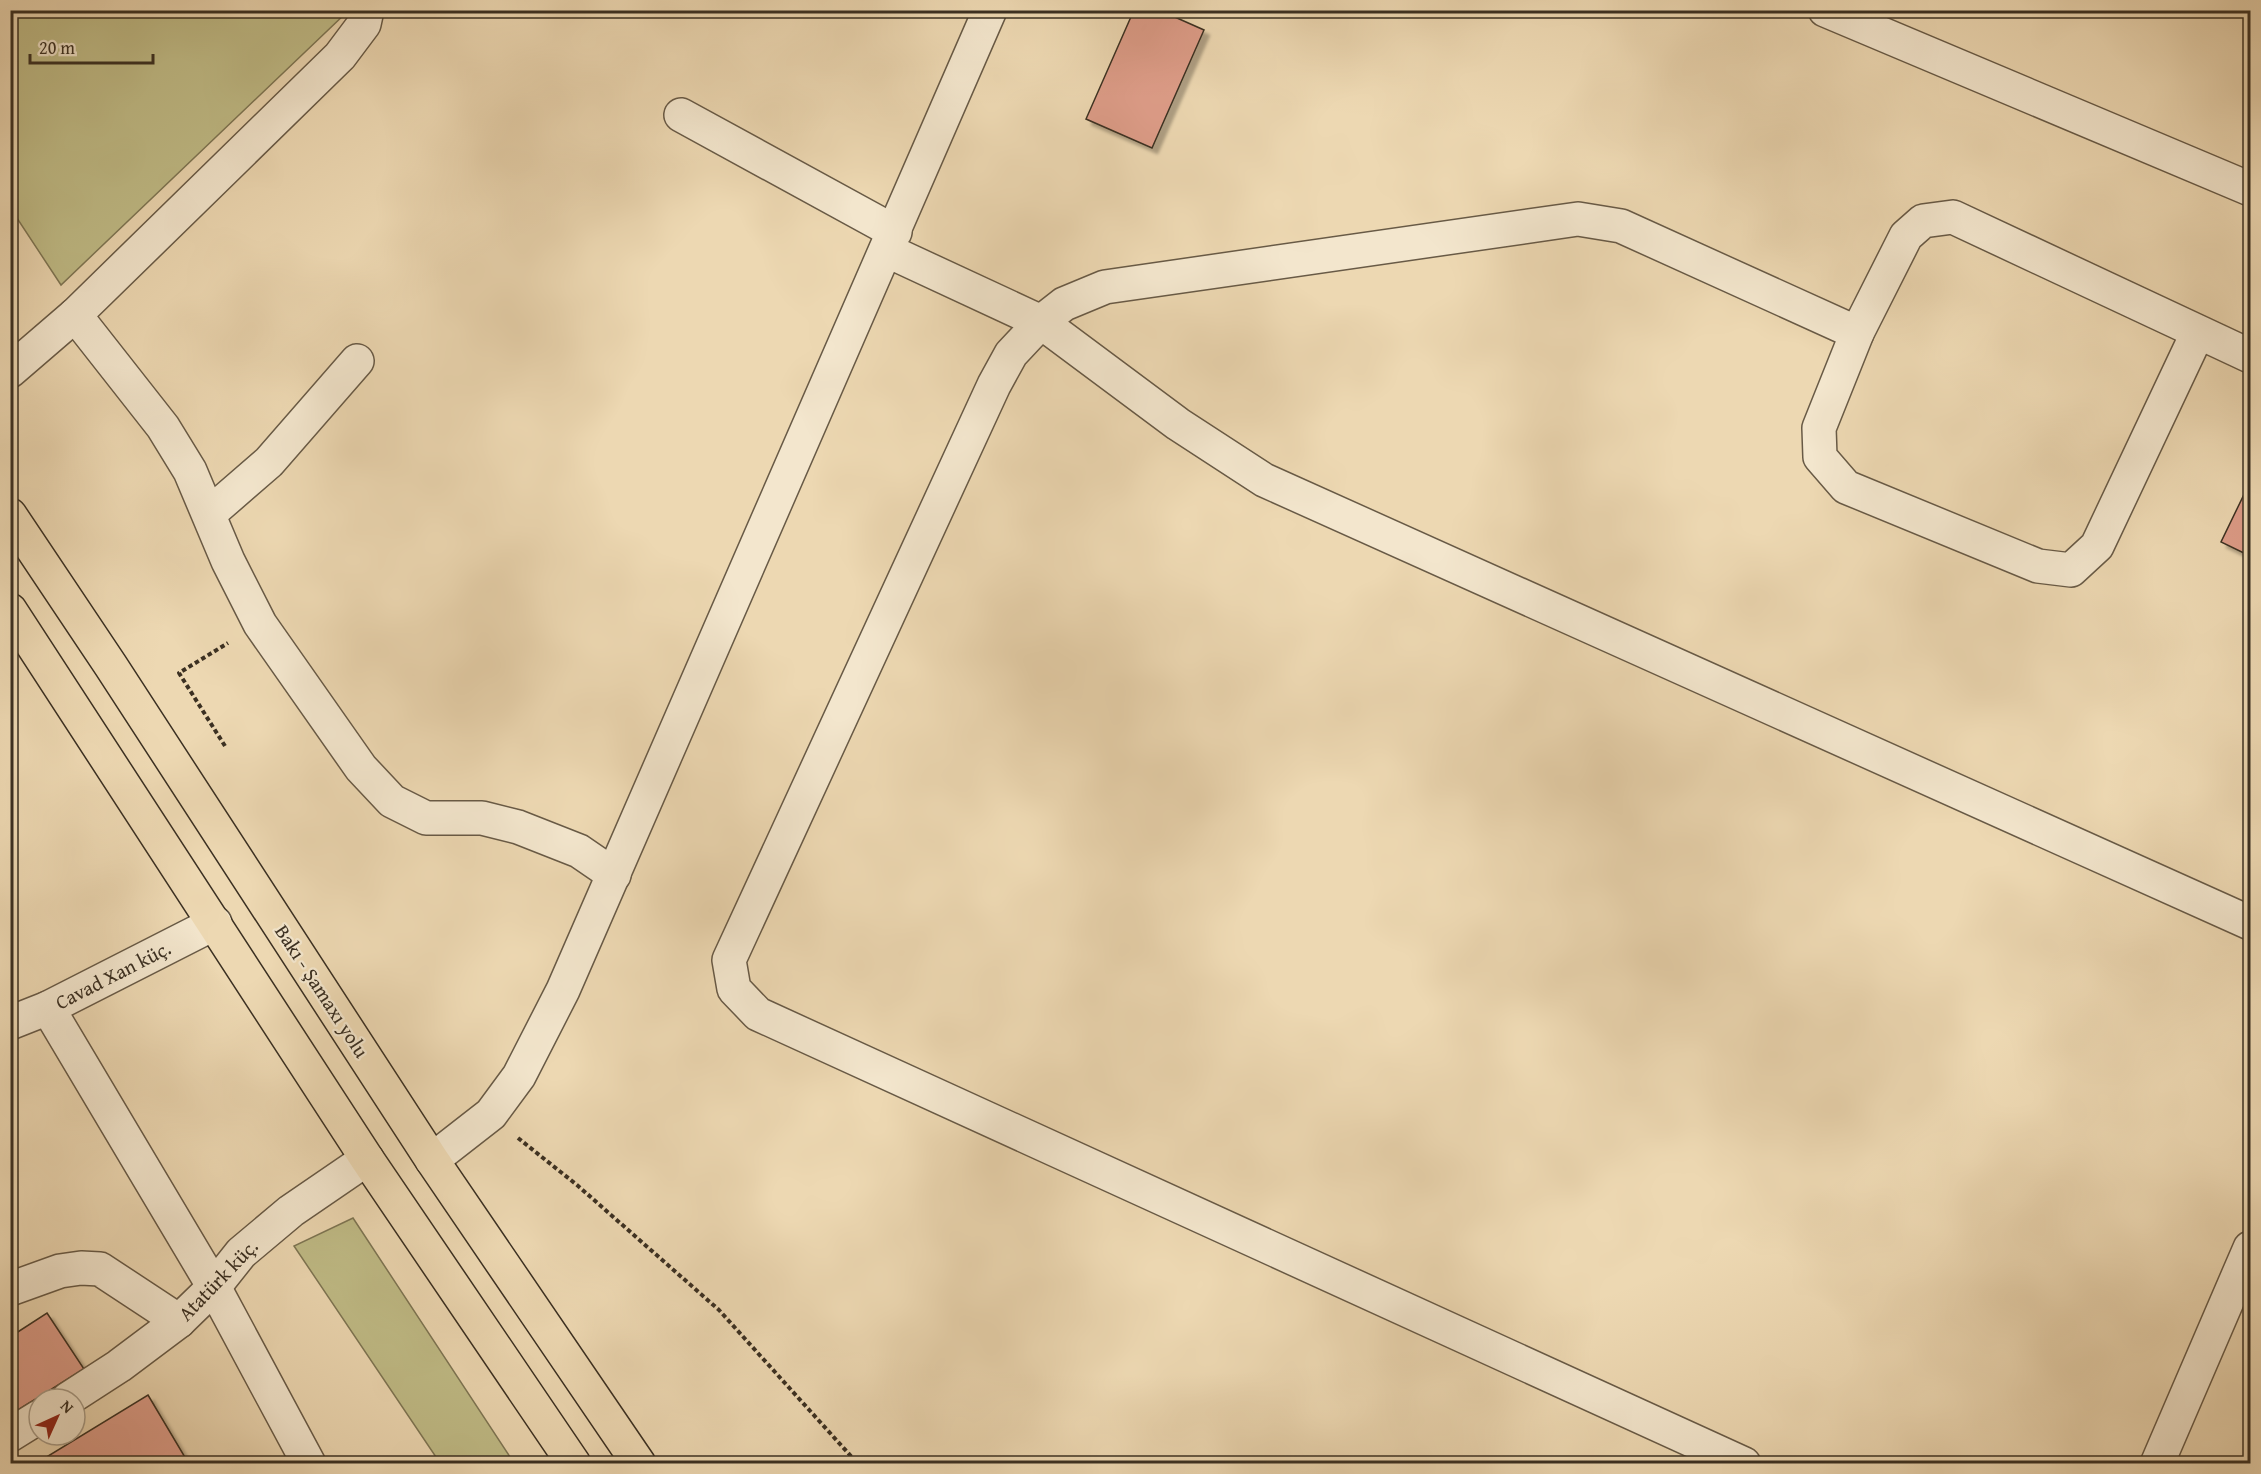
<svg xmlns="http://www.w3.org/2000/svg" width="2261" height="1474" viewBox="0 0 2261 1474" font-family="'Gentium Book Plus',serif">
  <style>
    .green { fill: #c0bc87; stroke: #7e7654; stroke-width: 1.5 }
    .building { fill: #de9d89; stroke: #3b3022; stroke-width: 1.5; filter: url(#shadow) }
    .lines { fill: none; stroke-linecap: round; stroke-linejoin: round }
    .minor-casing { stroke: #685a46; stroke-width: 36 }
    .highway-casing { stroke: #3b3022; stroke-width: 36 }
    .path { stroke: #3b3022; stroke-width: 4; stroke-dasharray: 4.5 3; stroke-linecap: butt }
    .minor { stroke: #f3e6cd; stroke-width: 33 }
    .highway { stroke: #edd8b2; stroke-width: 33 }
    .labels { text-anchor: middle; stroke-width: 4.5; stroke-linejoin: round; paint-order: stroke }
    .street-label { font-size: 20px; fill: #3b3022; stroke: #f3e6cd }
  </style>
  <defs>
    <filter id="shadow"><feDropShadow dx="5.5" dy="5.5" stdDeviation="1.5" flood-color="#0004"/></filter>
  </defs>
  <rect width="100%" height="100%" fill="#edd8b2"/>
  <filter id="stains"><feTurbulence type="fractalNoise" baseFrequency=".00333" numOctaves="4"/><feColorMatrix values="0 0 0 0 .2 0 0 0 0 .09 0 0 0 0 .02 0 0 0 .5 -.17"/></filter>
  <radialGradient id="worn" r=".72"><stop offset=".6" stop-color="#630" stop-opacity="0"/><stop offset="1" stop-color="#630" stop-opacity=".3"/></radialGradient>
  <!-- green -->
  <g class="green">
    <path d="M 10,11 L 11,10 L 348,11 L 61,285 L 11,209 Z"/>
    <path d="M 353,1218 L 514,1463 L 440,1463 L 294,1246 Z"/>
  </g>
  <!-- building -->
  <g class="building">
    <path d="M 1134,10 L 1159,10 L 1204,30 L 1152,148 L 1086,119 Z"/>
    <path d="M 2250,482 L 2250,556 L 2221,542 Z"/>
    <path d="M 47,1313 L 84,1369 L 10,1415 L 10,1337 Z"/>
    <path d="M 148,1395 L 189,1464 L 35,1464 Z"/>
  </g>
  <g class="lines">
    <!-- minor casing -->
    <g class="minor-casing">
      <g id="minor">
        <path d="M 1825,10 L 2250,189"/>
        <path d="M 681,115 L 895,232"/>
        <path d="M 886,250 L 1041,322 L 1064,304 L 1105,287 L 1578,219 L 1621,226 L 1857,333"/>
        <path d="M 75,315 L 163,427 L 190,471 L 228,561 L 260,624 L 361,768 L 392,801 L 426,818 L 482,818 L 518,827 L 579,851 L 614,875"/>
        <path d="M 2198,332 L 2097,546 L 2071,570 L 2038,566 L 1846,487 L 1820,457 L 1819,428 L 1857,333 L 1906,236 L 1923,221 L 1953,217 L 2250,356"/>
        <path d="M 10,371 L 75,315 L 340,56 L 364,24 L 367,10"/>
        <path d="M 209,514 L 269,462 L 357,361"/>
        <path d="M 48,1008 L 214,1287 L 309,1464"/>
        <path d="M 10,1023 L 48,1008 L 215,923"/>
        <path d="M 432,1160 L 491,1114 L 519,1076 L 563,990 L 990,10"/>
        <path d="M 10,1289 L 60,1271 L 81,1268 L 100,1269 L 179,1321"/>
        <path d="M 68,1399 L 119,1366 L 179,1321 L 214,1287 L 241,1253 L 291,1211 L 367,1159"/>
        <path d="M 10,1435 L 39,1417"/>
        <path d="M 1744,1464 L 758,1014 L 734,989 L 729,960 L 994,385 L 1011,354 L 1041,322 L 1178,424 L 1264,480 L 2250,923"/>
        <path d="M 2157,1464 L 2250,1248"/>
      </g>
    </g>
    <!-- highway casing -->
    <g class="highway-casing">
      <g id="highway">
        <path d="M 10,515 L 111,666 L 432,1160 L 639,1464"/>
        <path d="M 10,610 L 367,1159 L 574,1464"/>
      </g>
    </g>
    <!-- path -->
    <g class="path">
      <path d="M 225,746 L 179,673 L 228,643"/>
      <path d="M 518,1138 L 577,1185 L 719,1310 L 858,1464"/>
    </g>
    <!-- minor -->
    <use href="#minor" class="minor"/>
    <!-- highway -->
    <use href="#highway" class="highway"/>
  </g>
  <g class="labels">
    <!-- street labels -->
    <g class="street-label">
      <text transform="translate(113 975) rotate(-27)" y="7">Cavad Xan küç.</text>
      <text transform="translate(322 991) rotate(57)" y="7">Bakı - Şamaxı yolu</text>
      <text transform="translate(218 1280) rotate(-46)" y="7">Atatürk küç.</text>
    </g>
  </g>
  <!-- margin -->
  <rect width="2261" height="1474" fill="none" stroke="#edd8b2" stroke-width="36"/>
  <rect x="12" y="12" width="2237" height="1450" fill="none" stroke="#3b3022" stroke-width="3"/>
  <rect x="18" y="18" width="2225" height="1438" fill="none" stroke="#3b3022" stroke-width="1.5"/>
  <!-- north arrow -->
  <g transform="translate(57 1417) rotate(45)"><circle r="28" fill="#f3e6cd" stroke="#a99d89" stroke-width="1.5"/>
  <path d="M0-4.5L10 22L0 15L-10 22Z" fill="#8f2418"/>
  <text y="-9" font-size="16" font-weight="bold" text-anchor="middle" fill="#3b3022">N</text>
  </g>
  <!-- scale -->
  <path d="M30 54v9h123v-9" fill="none" stroke="#3b3022" stroke-width="3"/>
  <text x="39" y="54" font-size="18" fill="#3b3022" stroke="#f3e6cd" stroke-width="4.5" paint-order="stroke">20 m</text>
  <rect width="100%" height="100%" filter="url(#stains)"/>
  <rect width="100%" height="100%" fill="url(#worn)"/>
</svg>
